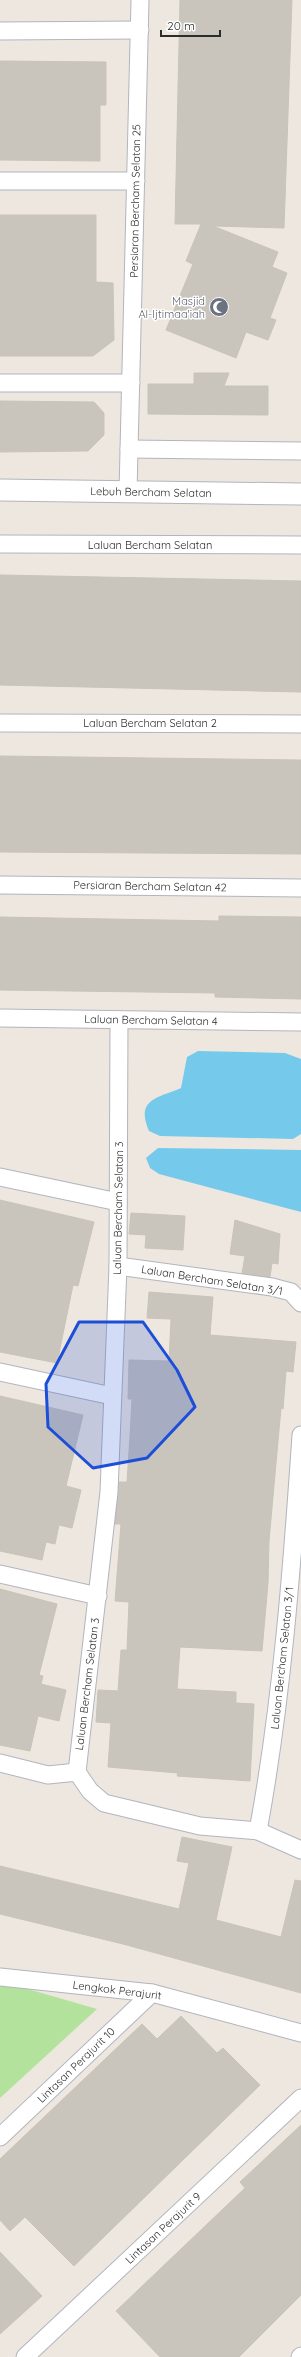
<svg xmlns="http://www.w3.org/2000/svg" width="301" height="2357" viewBox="0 0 301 2357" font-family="Quicksand,sans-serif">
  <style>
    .green { fill: #b3e29d }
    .water { fill: #75caec }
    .building { fill: #c9c5bd; stroke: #c9c3b8 }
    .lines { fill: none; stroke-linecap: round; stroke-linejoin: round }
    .minor-casing { stroke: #b2b5bf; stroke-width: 19 }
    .tertiary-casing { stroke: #b2b5bf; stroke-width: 23 }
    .minor { stroke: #fff; stroke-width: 17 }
    .tertiary { stroke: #fff; stroke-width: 21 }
    .marked { fill: #1d4ed8; fill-opacity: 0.2; stroke: #1d4ed8; stroke-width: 3; stroke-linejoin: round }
    .labels { text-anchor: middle; stroke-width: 3; stroke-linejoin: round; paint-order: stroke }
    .street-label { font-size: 11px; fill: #2c2c2c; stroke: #fff }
    .worship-label { font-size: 11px; fill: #5b616d; stroke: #fff; text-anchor: end }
  </style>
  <rect width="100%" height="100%" fill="#ede7df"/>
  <!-- green -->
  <path class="green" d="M 0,1981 L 97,2009 L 0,2098 Z"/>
  <!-- water -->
  <g class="water">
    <path d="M 198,1051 L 285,1053 L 301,1059 L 301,1134 L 293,1139 L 160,1136 L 149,1131 C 135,1099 158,1098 181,1088 L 187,1057 Z"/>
    <path d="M 158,1148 L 301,1150 L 301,1212 L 159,1174 L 150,1168 L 146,1158 Z"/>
  </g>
  <!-- building -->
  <g class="building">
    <path d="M 180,0 L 292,0 L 284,228 L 213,226 L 278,252 L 272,267 L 287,273 L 270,318 L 276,320 L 268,340 L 246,332 L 236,358 L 166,330 L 193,264 L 186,261 L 201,224 L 175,224 Z"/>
    <path d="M 0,61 L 106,62 L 106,105 L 100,105 L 100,161 L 0,160 Z"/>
    <path d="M 0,215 L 96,215 L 96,282 L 113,283 L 114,340 L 93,356 L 0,356 Z"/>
    <path d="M 194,373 L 229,373 L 224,386 L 268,386 L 268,415 L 148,414 L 148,384 L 194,384 Z"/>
    <path d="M 0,401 L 94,402 L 104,413 L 104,435 L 88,451 L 0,452 Z"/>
    <path d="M 0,575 L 301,581 L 301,692 L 0,685 Z"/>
    <path d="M 0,756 L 301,760 L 301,854 L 0,852 Z"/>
    <path d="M 219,916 L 301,917 L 301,999 L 215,997 L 215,993 L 0,990 L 0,917 L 219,921 Z"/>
    <path d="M 0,1200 L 94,1222 L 78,1286 L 73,1285 L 57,1363 L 0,1352 Z"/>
    <path d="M 131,1213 L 185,1216 L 183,1250 L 145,1248 L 146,1235 L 129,1234 Z"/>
    <path d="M 235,1220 L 280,1234 L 278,1264 L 272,1263 L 270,1277 L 242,1273 L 245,1256 L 230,1254 Z"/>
    <path d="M 149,1292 L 213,1297 L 210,1335 L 296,1342 L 293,1372 L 286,1371 L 283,1409 L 281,1408 L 269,1541 L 268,1583 L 262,1651 L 180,1647 L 177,1689 L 236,1692 L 236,1703 L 254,1704 L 250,1781 L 177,1776 L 178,1773 L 108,1767 L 111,1723 L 96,1722 L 98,1690 L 118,1691 L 121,1650 L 127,1650 L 129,1602 L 115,1601 L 121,1524 L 115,1524 L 119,1482 L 127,1482 L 130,1436 L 132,1399 L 128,1399 L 129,1360 L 169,1361 L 171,1319 L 147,1318 Z"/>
    <path d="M 0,1396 L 83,1415 L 66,1486 L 81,1490 L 72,1528 L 59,1525 L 55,1544 L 46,1542 L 42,1560 L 0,1551 Z"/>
    <path d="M 0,1589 L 57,1604 L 39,1675 L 43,1676 L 41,1684 L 66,1690 L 59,1721 L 38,1716 L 30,1751 L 0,1745 Z"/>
    <path d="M 182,1837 L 232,1847 L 216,1920 L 281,1937 L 295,1880 L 301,1881 L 301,1993 L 123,1944 L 0,1914 L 0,1866 L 179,1909 L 189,1863 L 177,1861 Z"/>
    <path d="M 181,2016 L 217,2053 L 223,2048 L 260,2085 L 74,2266 L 25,2217 L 10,2231 L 0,2220 L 0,2159 L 142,2024 L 157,2039 Z"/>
    <path d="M 301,2125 L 301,2295 L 239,2357 L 160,2357 L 116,2311 L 245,2188 L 240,2182 Z"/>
    <path d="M 0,2252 L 42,2296 L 0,2334 Z"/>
  </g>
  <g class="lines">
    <!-- minor casing -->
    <g class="minor-casing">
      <g id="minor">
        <path d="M 0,31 L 140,30"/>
        <path d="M 0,181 L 136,181"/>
        <path d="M 0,383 L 131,383"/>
        <path d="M 129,449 L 301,451"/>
        <path d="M 128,492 L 140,0"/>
        <path d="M 0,544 L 301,545"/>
        <path d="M 0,723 L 301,724"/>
        <path d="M 0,885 L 301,888"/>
        <path d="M 0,1018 L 301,1022"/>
        <path d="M 0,1177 L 118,1202"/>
        <path d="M 118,1266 L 272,1287 L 291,1292 L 301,1303"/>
        <path d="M 0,1372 L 112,1396"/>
        <path d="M 0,1574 L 98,1596"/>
        <path d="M 0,1763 L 48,1775 L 77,1772 L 90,1791 L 104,1803 L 200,1826 L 258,1831 L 301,1850"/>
        <path d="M 77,1772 L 109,1492 L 118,1266 L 119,1020"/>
        <path d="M 258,1831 C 282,1701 292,1568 301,1435"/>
        <path d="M 0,1977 L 152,1993 L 301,2033"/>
        <path d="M 0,2137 L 152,1993"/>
        <path d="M 25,2357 L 301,2098"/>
        <path d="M 300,2357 L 301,2356"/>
      </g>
    </g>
    <!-- tertiary casing -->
    <g class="tertiary-casing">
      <path id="tertiary" d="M 0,490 L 301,494"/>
    </g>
    <!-- minor -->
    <use href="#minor" class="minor"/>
    <!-- tertiary -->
    <use href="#tertiary" class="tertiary"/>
  </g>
  <!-- marked area -->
  <path class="marked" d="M 79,1322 L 143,1322 L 177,1370 L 195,1407 L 147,1458 L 93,1468 L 48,1427 L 46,1384 Z"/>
  <!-- icons -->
  <defs>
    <g id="mosque-disc" transform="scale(1)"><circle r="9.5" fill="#6b7280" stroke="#fff"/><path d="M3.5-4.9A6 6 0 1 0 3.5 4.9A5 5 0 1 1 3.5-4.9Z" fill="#fff"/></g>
  </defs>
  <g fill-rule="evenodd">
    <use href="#mosque-disc" x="219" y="307"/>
  </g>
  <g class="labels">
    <!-- street labels -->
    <g class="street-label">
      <text transform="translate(135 201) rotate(-89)" y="4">Persiaran Bercham Selatan 25</text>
      <text transform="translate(151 492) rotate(1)" y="4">Lebuh Bercham Selatan</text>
      <text x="150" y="549">Laluan Bercham Selatan</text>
      <text x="150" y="727">Laluan Bercham Selatan 2</text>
      <text transform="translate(150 886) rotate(1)" y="4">Persiaran Bercham Selatan 42</text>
      <text transform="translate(151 1020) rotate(1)" y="4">Laluan Bercham Selatan 4</text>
      <text transform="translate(118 1208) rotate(-89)" y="4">Laluan Bercham Selatan 3</text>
      <text transform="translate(212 1280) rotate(9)" y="4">Laluan Bercham Selatan 3/1</text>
      <text transform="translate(282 1658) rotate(-84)" y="4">Laluan Bercham Selatan 3/1</text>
      <text transform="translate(87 1684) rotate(-83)" y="4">Laluan Bercham Selatan 3</text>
      <text transform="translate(117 1990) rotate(7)" y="4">Lengkok Perajurit</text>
      <text transform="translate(76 2065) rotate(-44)" y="4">Lintasan Perajurit 10</text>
      <text transform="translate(163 2228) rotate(-43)" y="4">Lintasan Perajurit 9</text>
    </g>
    <!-- worship labels -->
    <g class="worship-label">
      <text x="205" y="305">Masjid<tspan x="205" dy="13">Al-Ijtimaa'iah</tspan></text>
    </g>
  </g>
  <!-- scale -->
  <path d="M161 30v6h59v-6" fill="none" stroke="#2c2c2c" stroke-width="2"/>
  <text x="167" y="30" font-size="12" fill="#2c2c2c" stroke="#ffffff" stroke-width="3" paint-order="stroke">20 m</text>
</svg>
